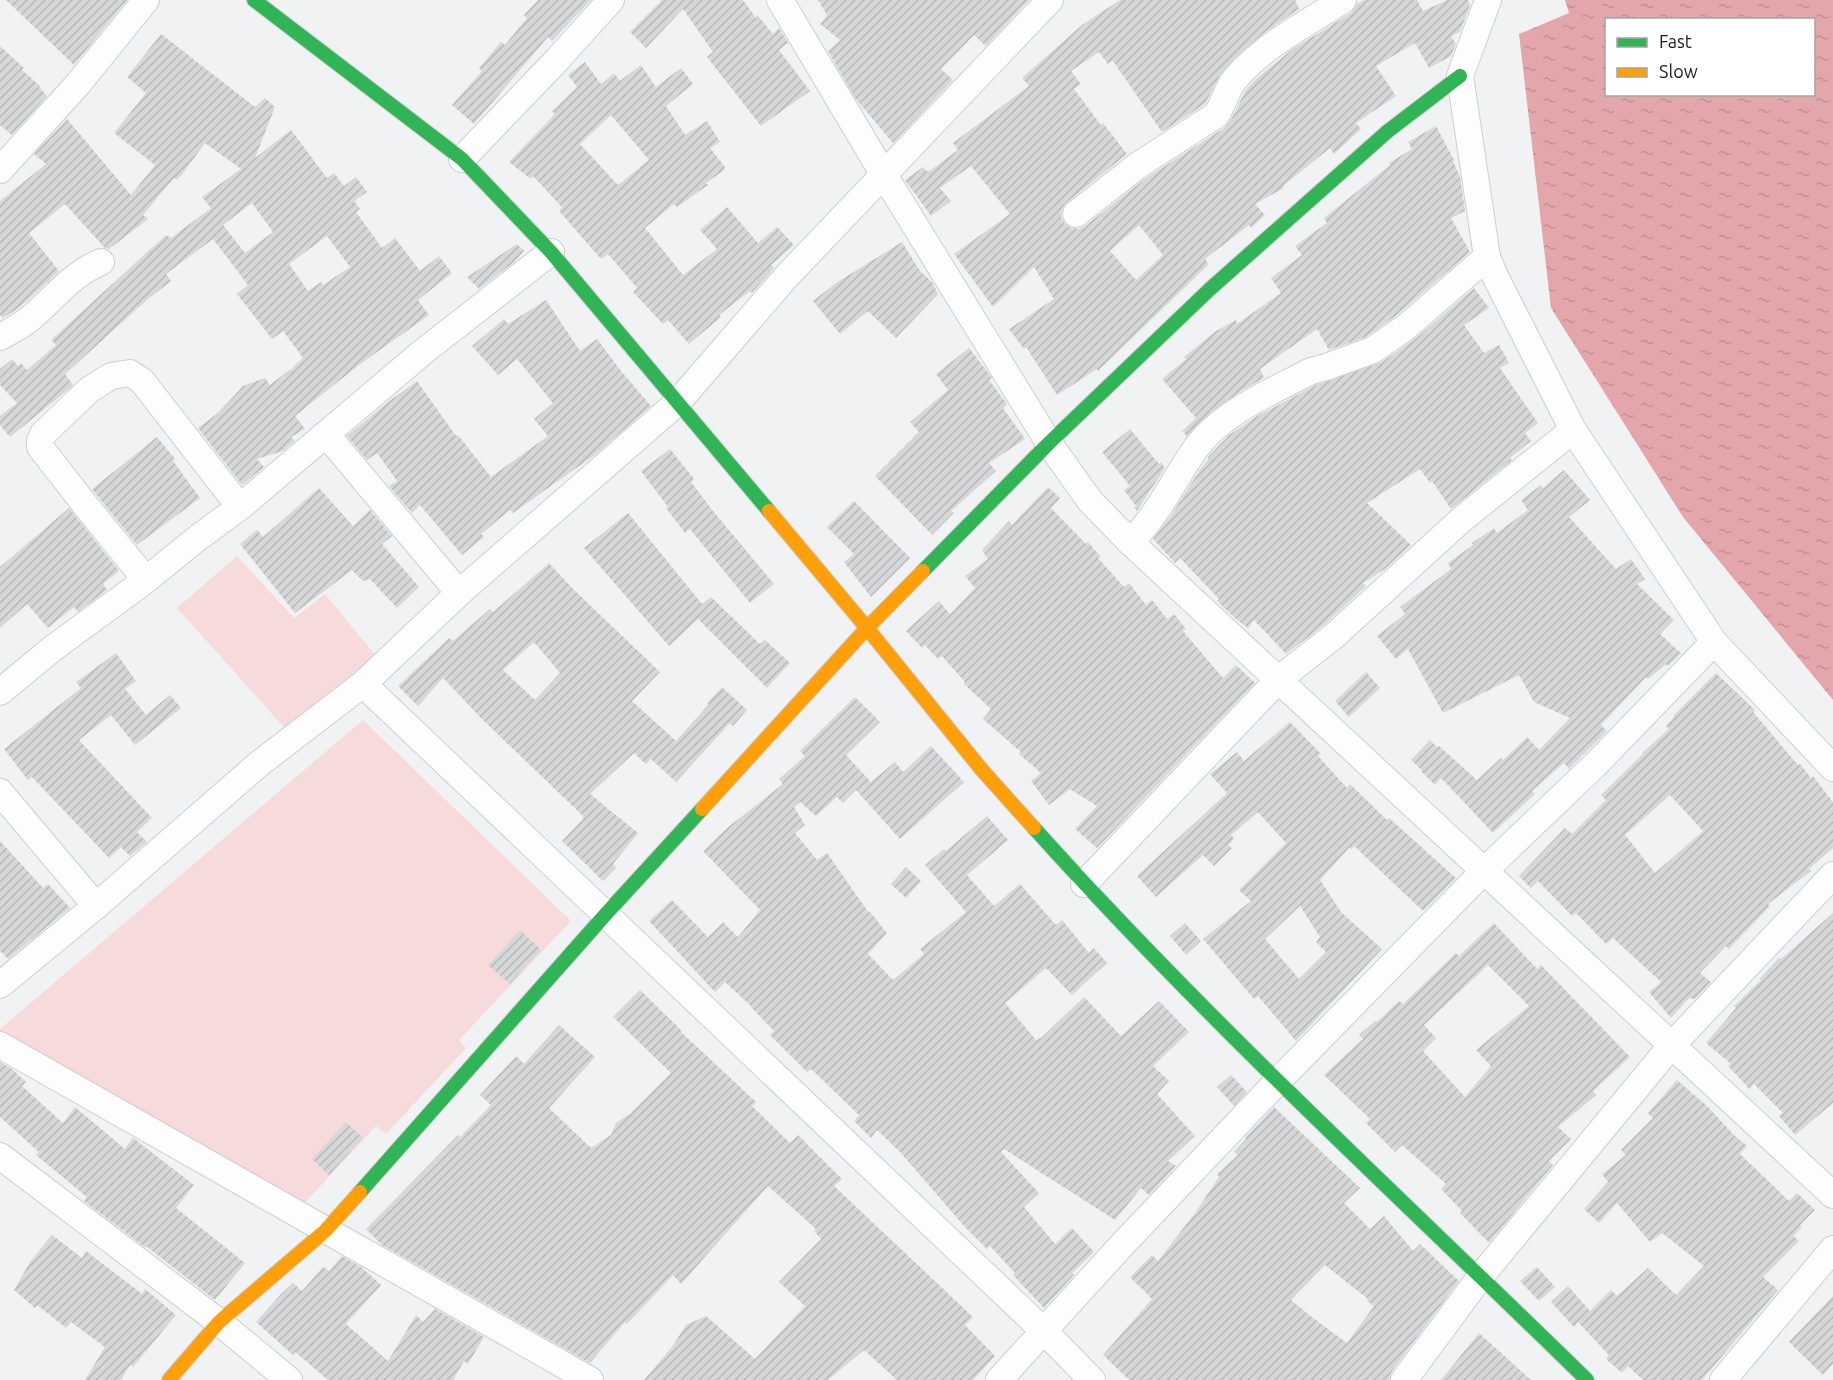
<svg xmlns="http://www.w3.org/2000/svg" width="1833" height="1380" viewBox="0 0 1833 1380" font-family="Ubuntu,sans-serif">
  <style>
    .garden { fill: #f7dadc }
    .water { fill: url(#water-ripples); fill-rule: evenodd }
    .building { fill: url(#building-hatch); fill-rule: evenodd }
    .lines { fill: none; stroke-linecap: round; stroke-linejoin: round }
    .street-casing { stroke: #cccecf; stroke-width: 28 }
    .fast-casing { stroke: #cccecf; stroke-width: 16 }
    .slow-casing { stroke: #cccecf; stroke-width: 16 }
    .street { stroke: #fdfdfd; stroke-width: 26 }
    .fast { stroke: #30b455; stroke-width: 14 }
    .slow { stroke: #ff9f0a; stroke-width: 14 }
  </style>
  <defs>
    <pattern id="water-ripples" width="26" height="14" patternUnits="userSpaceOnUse" patternTransform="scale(1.5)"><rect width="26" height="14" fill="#e3a7ab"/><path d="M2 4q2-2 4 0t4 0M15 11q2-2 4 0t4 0" fill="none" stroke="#c28f93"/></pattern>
    <pattern id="building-hatch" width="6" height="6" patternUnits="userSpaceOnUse" patternTransform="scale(1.5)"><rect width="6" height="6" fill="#d6d7d8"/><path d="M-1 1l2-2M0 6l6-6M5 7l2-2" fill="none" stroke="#b7b8b9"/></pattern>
  </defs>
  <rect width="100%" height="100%" fill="#f0f2f4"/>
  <!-- garden -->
  <g class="garden">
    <path d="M 237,556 L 294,618 L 325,594 L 381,662 L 291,735 L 177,608 Z"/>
    <path d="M 363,720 L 571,921 L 459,1040 L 466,1048 L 386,1134 L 376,1126 L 298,1210 L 0,1043 L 0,1029 Z"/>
  </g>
  <!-- water -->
  <path class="water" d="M 1565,0 L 1833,0 L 1833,700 L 1683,517 L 1551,308 L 1519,34 L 1569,13 ZM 1606,20 L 1814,20 L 1814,94 L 1606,94 Z"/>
  <!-- building -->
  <g class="building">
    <path d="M 6,0 L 127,0 L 74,65 Z"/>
    <path d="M 538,0 L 591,0 L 552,41 L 548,37 L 474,124 L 452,105 L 482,71 L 479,68 L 501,42 L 505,45 L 527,18 L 524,15 Z"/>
    <path d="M 662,0 L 743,0 L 756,18 L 758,16 L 773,34 L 779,28 L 788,43 L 779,50 L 810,91 L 761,126 L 707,57 L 713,52 L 683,9 L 646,48 L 630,32 Z"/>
    <path d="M 818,0 L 1029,0 L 986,46 L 974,35 L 941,69 L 953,80 L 893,143 L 855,98 L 828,51 L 840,40 L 820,24 L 827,15 Z"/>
    <path d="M 1120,0 L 1295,0 L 1299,9 L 1264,33 L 1236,57 L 1220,75 L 1205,104 L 1162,132 L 1113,61 L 1108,64 L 1099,52 L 1071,71 L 1081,84 L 1074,89 L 1101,125 L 1103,123 L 1127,154 L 1066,203 L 1062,209 L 1061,217 L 1065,224 L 1071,228 L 1079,229 L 1085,226 L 1146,178 L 1224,128 L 1232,118 L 1245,91 L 1257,78 L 1294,48 L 1351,13 L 1357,4 L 1364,0 L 1417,0 L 1423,11 L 1447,0 L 1468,0 L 1470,5 L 1460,32 L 1451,36 L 1456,44 L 1451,56 L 1429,68 L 1415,43 L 1376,66 L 1396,96 L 1356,123 L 1361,129 L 1334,154 L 1330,148 L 1283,186 L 1284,188 L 1255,204 L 1265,215 L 1251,228 L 1249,225 L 1205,259 L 1209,264 L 1098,371 L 1097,369 L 1057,395 L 1026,347 L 1024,349 L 1009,329 L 1054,299 L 1034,267 L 993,307 L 954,254 L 1010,214 L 971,166 L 940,188 L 951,201 L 931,216 L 905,180 L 923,167 L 928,172 L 958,150 L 953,143 L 1029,86 L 1022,78 L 1082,25 ZM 1139,225 L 1163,255 L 1136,280 L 1110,251 Z"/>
    <path d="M 161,34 L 255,107 L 265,98 L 275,107 L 255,158 L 291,130 L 327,178 L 334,173 L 344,186 L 356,177 L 367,192 L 354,201 L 360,209 L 356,212 L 382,248 L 395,238 L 420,271 L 439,256 L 452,273 L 418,300 L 429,315 L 359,365 L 295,416 L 305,429 L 291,437 L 295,441 L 283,451 L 257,459 L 264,467 L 242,485 L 198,428 L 218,413 L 243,386 L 265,378 L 270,385 L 288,371 L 294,368 L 293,367 L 303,358 L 283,331 L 272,339 L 237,294 L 248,285 L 213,239 L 166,274 L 171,281 L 148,299 L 65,374 L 73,385 L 69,389 L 10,437 L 0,425 L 0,416 L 17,403 L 0,385 L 0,369 L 12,359 L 18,366 L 21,363 L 27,370 L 56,345 L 51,340 L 166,235 L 171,238 L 211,208 L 202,197 L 241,169 L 205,143 L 184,172 L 177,180 L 174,178 L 143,215 L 148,219 L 109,249 L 105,248 L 65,204 L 29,233 L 59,271 L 19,308 L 3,318 L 0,315 L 0,201 L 46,164 L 34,154 L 67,119 L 131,195 L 155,165 L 114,133 L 146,93 L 127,77 ZM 252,203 L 273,232 L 245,253 L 223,225 ZM 327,236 L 350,267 L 323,285 L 321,282 L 308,291 L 289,264 Z"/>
    <path d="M 0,46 L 24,68 L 22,70 L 40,86 L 39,87 L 47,96 L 12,135 L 0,125 Z"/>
    <path d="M 585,62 L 601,84 L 614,73 L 620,81 L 641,65 L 656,87 L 681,68 L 693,84 L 666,106 L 685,135 L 707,121 L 720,142 L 710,148 L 725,167 L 724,170 L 706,183 L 708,185 L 677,207 L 674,204 L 645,228 L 683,275 L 717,249 L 700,230 L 727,207 L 758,243 L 777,227 L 794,245 L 771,265 L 774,268 L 752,293 L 750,291 L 719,315 L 721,317 L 689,344 L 668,320 L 663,324 L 633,292 L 637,288 L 608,254 L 601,259 L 559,211 L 562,207 L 533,176 L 531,179 L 509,162 L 555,114 L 552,111 L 577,87 L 568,75 ZM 611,115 L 649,160 L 618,185 L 580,144 Z"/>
    <path d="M 1436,126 L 1454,160 L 1453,161 L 1460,177 L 1465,211 L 1451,218 L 1470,252 L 1397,315 L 1366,337 L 1329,350 L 1317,329 L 1260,369 L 1264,378 L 1241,391 L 1211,412 L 1187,436 L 1182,431 L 1196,418 L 1162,379 L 1186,359 L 1184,357 L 1216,331 L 1236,320 L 1237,324 L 1281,293 L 1271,278 L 1302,255 L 1295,246 L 1327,223 L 1324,218 L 1390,165 L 1389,163 L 1412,149 L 1408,142 Z"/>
    <path d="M 902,242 L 920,271 L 932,282 L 938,294 L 896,338 L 868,311 L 840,334 L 813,301 L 836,283 Z"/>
    <path d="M 517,244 L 524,251 L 513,263 L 479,289 L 467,277 Z"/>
    <path d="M 1474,288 L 1489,308 L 1464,325 L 1484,353 L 1499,345 L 1509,363 L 1500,368 L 1538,423 L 1525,433 L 1531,441 L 1510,458 L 1512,460 L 1451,509 L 1432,481 L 1430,483 L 1420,469 L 1367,503 L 1411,545 L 1385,569 L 1363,583 L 1366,586 L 1324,625 L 1286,654 L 1254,620 L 1248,628 L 1235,618 L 1217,601 L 1219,599 L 1180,558 L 1175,563 L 1153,539 L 1170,517 L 1201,468 L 1208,460 L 1208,457 L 1229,435 L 1257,416 L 1316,385 L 1382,362 L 1416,338 Z"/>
    <path d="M 546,300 L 580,351 L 597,339 L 621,371 L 651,406 L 596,454 L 513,513 L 510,510 L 481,534 L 484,537 L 462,555 L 420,505 L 412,513 L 389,486 L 397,481 L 377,453 L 367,460 L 347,436 L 388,402 L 417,381 L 456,436 L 458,435 L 491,477 L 548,436 L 534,419 L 553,403 L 517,359 L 498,375 L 472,346 L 504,319 L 508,324 Z"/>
    <path d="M 969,348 L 986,370 L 992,378 L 989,380 L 1007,404 L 1003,408 L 1025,439 L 989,463 L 996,471 L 951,511 L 954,513 L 932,535 L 875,476 L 919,432 L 910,422 L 948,390 L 936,374 Z"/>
    <path d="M 1130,429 L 1159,464 L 1161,462 L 1165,468 L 1137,511 L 1134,508 L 1136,506 L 1124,490 L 1130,486 L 1102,452 Z"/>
    <path d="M 157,437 L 175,459 L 173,461 L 200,498 L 137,545 L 92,489 Z"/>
    <path d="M 670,449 L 694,479 L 691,482 L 713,511 L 774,584 L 750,603 L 690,529 L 685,533 L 666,508 L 668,507 L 641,471 Z"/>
    <path d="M 1564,470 L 1590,500 L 1569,517 L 1616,569 L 1631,559 L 1645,579 L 1637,584 L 1674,620 L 1660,634 L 1681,653 L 1668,666 L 1666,664 L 1648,679 L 1646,677 L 1601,725 L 1607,731 L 1569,769 L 1564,763 L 1532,791 L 1535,794 L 1493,833 L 1441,778 L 1435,785 L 1421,771 L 1422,770 L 1411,760 L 1430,740 L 1437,747 L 1439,746 L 1477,780 L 1501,758 L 1503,760 L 1527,737 L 1539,750 L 1570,718 L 1534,702 L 1519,675 L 1443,713 L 1408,649 L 1396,659 L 1377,636 L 1405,614 L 1400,607 L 1451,569 L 1448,563 L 1473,545 L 1472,543 L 1494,528 L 1497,533 L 1528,510 L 1521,500 L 1541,485 L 1543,488 Z"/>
    <path d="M 1048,487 L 1060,498 L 1051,508 L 1086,544 L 1088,542 L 1100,556 L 1098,558 L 1124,587 L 1129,583 L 1146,605 L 1152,600 L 1167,619 L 1174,614 L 1186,629 L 1183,631 L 1223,678 L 1236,665 L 1255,683 L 1097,848 L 1075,829 L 1097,806 L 1070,789 L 1049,805 L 1031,781 L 1041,773 L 1019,754 L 1021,752 L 983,719 L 991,709 L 964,684 L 965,682 L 942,656 L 938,659 L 925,645 L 922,648 L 906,631 L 939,601 L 950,614 L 975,588 L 965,576 L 988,559 L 982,550 L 1009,521 L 1012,525 Z"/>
    <path d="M 319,488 L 353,526 L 370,510 L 392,536 L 382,544 L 419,587 L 397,608 L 370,579 L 363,581 L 352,570 L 295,613 L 240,544 L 257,530 L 263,537 Z"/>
    <path d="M 854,501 L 910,558 L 871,597 L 844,562 L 854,554 L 827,527 Z"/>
    <path d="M 69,508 L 119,571 L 103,584 L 107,590 L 78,612 L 74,607 L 48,628 L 27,604 L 0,628 L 0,567 Z"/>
    <path d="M 628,513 L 702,604 L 711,597 L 760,644 L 765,640 L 790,663 L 767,688 L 698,619 L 669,646 L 584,548 Z"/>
    <path d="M 549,563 L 573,589 L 660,672 L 632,701 L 676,741 L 709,704 L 707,703 L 722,687 L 747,710 L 733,726 L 730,723 L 676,782 L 651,759 L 646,764 L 634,753 L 590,794 L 638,833 L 613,864 L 616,868 L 603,881 L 562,841 L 583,819 L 583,816 L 484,721 L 443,678 L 418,706 L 398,686 L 449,638 L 453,641 L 490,609 L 493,612 ZM 534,642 L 560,673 L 535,700 L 503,670 Z"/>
    <path d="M 116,653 L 136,681 L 125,689 L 146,715 L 170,695 L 181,708 L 135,745 L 111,715 L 79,740 L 152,818 L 137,832 L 147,842 L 130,856 L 121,847 L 109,858 L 32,777 L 28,780 L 4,749 L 81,688 L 76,682 Z"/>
    <path d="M 1366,672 L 1380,688 L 1349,717 L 1335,701 Z"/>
    <path d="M 1716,673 L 1755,710 L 1753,712 L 1798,765 L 1800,764 L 1811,778 L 1813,776 L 1833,802 L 1833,848 L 1809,869 L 1811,871 L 1768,904 L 1770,906 L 1729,949 L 1726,946 L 1700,973 L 1711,982 L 1695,999 L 1689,998 L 1671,1018 L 1649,992 L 1661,982 L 1613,938 L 1606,944 L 1576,913 L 1572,916 L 1538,881 L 1531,888 L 1519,876 L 1565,828 L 1572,834 L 1606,800 L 1601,795 L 1643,754 L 1642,753 L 1669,729 L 1666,726 L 1674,717 L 1673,716 ZM 1670,795 L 1703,831 L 1655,873 L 1625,835 Z"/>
    <path d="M 855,697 L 880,722 L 846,755 L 871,782 L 895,762 L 903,772 L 931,746 L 964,782 L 900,839 L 856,790 L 843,803 L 837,797 L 816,816 L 800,802 L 794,807 L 805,825 L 795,833 L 817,860 L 827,853 L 869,913 L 870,912 L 887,933 L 868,954 L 893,980 L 924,954 L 920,949 L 966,912 L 925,865 L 944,849 L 946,851 L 987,816 L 1008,840 L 967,875 L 994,906 L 1020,884 L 1056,925 L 1062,920 L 1089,953 L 1094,948 L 1107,963 L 1072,995 L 1046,968 L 1005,1003 L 1036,1040 L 1041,1038 L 1084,997 L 1121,1036 L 1159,1001 L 1189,1032 L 1153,1066 L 1169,1081 L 1157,1094 L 1195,1136 L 1168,1161 L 1176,1166 L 1149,1195 L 1141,1188 L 1115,1220 L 1004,1149 L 1001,1152 L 1039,1193 L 1024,1207 L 1055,1244 L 1072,1228 L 1094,1252 L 1072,1273 L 1074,1275 L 1044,1308 L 1013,1275 L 1015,1273 L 990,1246 L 987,1249 L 964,1226 L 901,1153 L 877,1130 L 871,1138 L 854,1121 L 859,1115 L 811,1069 L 807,1072 L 770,1035 L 774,1031 L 751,1007 L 752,1007 L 725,982 L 715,992 L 649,921 L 672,900 L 708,937 L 723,922 L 738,937 L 760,910 L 703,851 L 727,828 L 783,784 L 779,779 L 805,756 L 800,751 Z"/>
    <path d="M 1290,722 L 1321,754 L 1318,756 L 1347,788 L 1350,784 L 1387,820 L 1389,818 L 1456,878 L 1423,911 L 1354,846 L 1351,849 L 1349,848 L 1320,880 L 1341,912 L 1382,949 L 1296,1041 L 1258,996 L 1254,999 L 1203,939 L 1251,901 L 1239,890 L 1286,843 L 1258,812 L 1231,835 L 1234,839 L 1228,845 L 1232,848 L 1214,866 L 1203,855 L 1156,897 L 1137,876 L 1227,793 L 1210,774 L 1237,752 L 1244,761 ZM 1300,906 L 1320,937 L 1316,942 L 1326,952 L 1299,979 L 1265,939 Z"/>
    <path d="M 0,841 L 43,888 L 48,884 L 70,908 L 8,959 L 0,951 Z"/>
    <path d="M 906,867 L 921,881 L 906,898 L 891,884 Z"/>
    <path d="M 1833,913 L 1833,1103 L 1795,1135 L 1779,1116 L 1783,1113 L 1754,1084 L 1749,1089 L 1744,1083 L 1728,1066 L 1731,1064 L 1706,1043 L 1736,1008 L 1734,1006 L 1761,980 L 1759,979 L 1779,958 L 1781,959 Z"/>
    <path d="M 1185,923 L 1201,941 L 1186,955 L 1170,936 Z"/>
    <path d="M 1494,923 L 1537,969 L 1541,965 L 1630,1057 L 1593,1091 L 1596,1095 L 1558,1127 L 1571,1139 L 1549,1161 L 1553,1165 L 1489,1243 L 1460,1213 L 1462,1211 L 1441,1189 L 1446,1184 L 1402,1145 L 1395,1152 L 1366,1123 L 1370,1119 L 1324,1075 L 1363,1039 L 1359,1035 L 1375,1021 L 1377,1022 L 1399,1001 L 1403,1004 L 1456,953 L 1459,956 ZM 1488,965 L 1529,1006 L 1476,1050 L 1491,1066 L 1465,1097 L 1423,1051 L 1436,1038 L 1424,1025 Z"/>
    <path d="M 520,930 L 541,950 L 510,984 L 488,965 Z"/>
    <path d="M 640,990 L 682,1031 L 681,1032 L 756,1102 L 752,1106 L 790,1143 L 798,1135 L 842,1179 L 834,1186 L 973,1317 L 965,1325 L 995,1356 L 973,1380 L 897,1380 L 864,1350 L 828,1380 L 644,1380 L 672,1347 L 686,1325 L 706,1316 L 755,1359 L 805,1306 L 779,1282 L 821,1239 L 814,1231 L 816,1229 L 768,1186 L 681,1284 L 673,1275 L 627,1324 L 625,1322 L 590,1363 L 382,1245 L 366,1229 L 458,1135 L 460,1137 L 491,1105 L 480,1095 L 516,1056 L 524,1064 L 559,1025 L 595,1057 L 549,1108 L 591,1148 L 611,1135 L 616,1123 L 631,1113 L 671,1073 L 613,1017 Z"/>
    <path d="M 0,1062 L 12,1069 L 26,1082 L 22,1086 L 63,1123 L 75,1107 L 125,1149 L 133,1138 L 194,1185 L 176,1208 L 245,1263 L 215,1300 L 146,1246 L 146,1248 L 84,1201 L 87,1197 L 36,1155 L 39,1152 L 0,1117 Z"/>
    <path d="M 1231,1075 L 1247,1092 L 1234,1106 L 1217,1087 Z"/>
    <path d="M 1677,1080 L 1707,1106 L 1734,1135 L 1747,1146 L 1740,1154 L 1789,1201 L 1797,1193 L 1815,1210 L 1800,1225 L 1802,1227 L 1793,1236 L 1799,1241 L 1763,1277 L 1778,1290 L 1702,1380 L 1643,1380 L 1628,1366 L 1622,1373 L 1606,1359 L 1609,1355 L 1578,1322 L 1574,1327 L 1551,1302 L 1568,1286 L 1590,1311 L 1611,1290 L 1617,1296 L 1648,1268 L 1676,1295 L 1704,1266 L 1662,1233 L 1650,1242 L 1617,1203 L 1599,1223 L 1584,1209 L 1608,1182 L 1602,1174 L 1626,1155 L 1621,1150 L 1653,1118 L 1648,1113 Z"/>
    <path d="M 1274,1107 L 1360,1188 L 1344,1203 L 1370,1229 L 1384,1216 L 1413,1251 L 1420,1244 L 1459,1281 L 1392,1371 L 1389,1380 L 1129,1380 L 1103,1355 L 1152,1299 L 1130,1277 L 1152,1255 L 1158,1261 L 1195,1213 L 1219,1177 L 1217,1174 L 1238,1155 L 1234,1152 L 1246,1139 L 1245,1138 ZM 1325,1265 L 1368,1299 L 1367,1301 L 1374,1306 L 1347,1343 L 1309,1315 L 1291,1300 Z"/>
    <path d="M 346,1122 L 363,1138 L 329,1175 L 312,1159 Z"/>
    <path d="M 52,1235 L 82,1258 L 86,1251 L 142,1294 L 145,1289 L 176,1315 L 133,1367 L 130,1365 L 121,1380 L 85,1380 L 105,1347 L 71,1322 L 66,1328 L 37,1305 L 35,1308 L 14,1290 L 30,1262 Z"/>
    <path d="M 342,1256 L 361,1267 L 381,1285 L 346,1324 L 388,1361 L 416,1315 L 423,1322 L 435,1309 L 484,1337 L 468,1364 L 464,1361 L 453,1380 L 328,1380 L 295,1352 L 293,1355 L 256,1322 L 281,1294 L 293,1283 L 302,1291 L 323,1267 L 329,1271 Z"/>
    <path d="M 1537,1267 L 1555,1287 L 1539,1301 L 1520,1281 Z"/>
    <path d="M 1833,1296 L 1833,1364 L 1823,1375 L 1789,1342 Z"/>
    <path d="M 1479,1333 L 1531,1380 L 1441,1380 Z"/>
  </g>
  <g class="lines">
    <!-- street casing -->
    <g class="street-casing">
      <g id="street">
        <path d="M 780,0 L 884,175 L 1049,443 L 1090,501 L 1130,542 L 1833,1195"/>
        <path d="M 1488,0 L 1460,76 L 1487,257 L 1495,276 L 1573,430 L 1714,642 L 1833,768"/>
        <path d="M 462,159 L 557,60 L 611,0"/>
        <path d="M 0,170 L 78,84 L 146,0"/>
        <path d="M 1076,214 L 1137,166 L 1216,115 C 1224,104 1226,90 1235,79 C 1264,45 1306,24 1343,0"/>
        <path d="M 0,337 C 11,331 23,325 32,317 C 55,297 72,274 101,262"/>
        <path d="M 326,434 L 459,593"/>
        <path d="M 1130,542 C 1158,516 1174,479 1196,448 C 1222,412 1273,391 1311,371 L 1326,367 L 1373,350 L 1406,327 L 1487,257"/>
        <path d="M 146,580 L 86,506 L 40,447 L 40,441 L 43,434 L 89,390 L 111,376 L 130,373 L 142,381 L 240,507"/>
        <path d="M 363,684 L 1045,1332 L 1092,1380"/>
        <path d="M 0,692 L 52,649 L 146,580 L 199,537 L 240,507 L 424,351 L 551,252"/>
        <path d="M 0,792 L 96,906"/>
        <path d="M 1084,884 L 1279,679 L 1334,636 L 1461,520 L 1573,430"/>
        <path d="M 0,985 L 96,906 L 260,763 L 363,684 L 459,593 L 678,402 L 786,277 L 1050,0"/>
        <path d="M 0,1045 C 197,1156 393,1269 590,1380"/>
        <path d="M 0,1156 L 219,1322 L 289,1380"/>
        <path d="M 999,1380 L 1121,1246 L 1277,1082 L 1483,872 L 1596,764 L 1714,642"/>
        <path d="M 1404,1380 L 1481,1276 L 1671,1046 L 1833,875"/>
        <path d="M 1723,1380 L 1833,1249"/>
      </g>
    </g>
    <!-- fast casing -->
    <g class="fast-casing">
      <g id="fast">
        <path d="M 254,0 L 462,159 L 551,252 L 769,511"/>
        <path d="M 923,571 L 1049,443 L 1210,289 L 1388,131 L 1460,76"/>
        <path d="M 1034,828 C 1208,1022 1401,1198 1587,1380"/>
        <path d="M 360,1192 L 605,915 L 702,809"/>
      </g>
    </g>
    <!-- slow casing -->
    <g class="slow-casing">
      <g id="slow">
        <path d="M 769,511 L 867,628 L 982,770 L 1034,828"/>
        <path d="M 702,809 L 867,628 L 923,571"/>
        <path d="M 169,1380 L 219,1322 L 325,1231 L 360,1192"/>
      </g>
    </g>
    <!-- street -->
    <use href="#street" class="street"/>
    <!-- fast -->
    <use href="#fast" class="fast"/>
    <!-- slow -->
    <use href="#slow" class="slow"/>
  </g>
  <!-- legend -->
  <rect x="1605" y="18" width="210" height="78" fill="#ffffff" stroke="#a4a4a5" stroke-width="1.5"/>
  <rect x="1617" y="38" width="30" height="9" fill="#30b455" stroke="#a4a4a5" stroke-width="1.5"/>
  <text x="1659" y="48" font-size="18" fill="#1b1c1d">Fast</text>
  <rect x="1617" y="68" width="30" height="9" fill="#ff9f0a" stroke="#a4a4a5" stroke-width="1.5"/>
  <text x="1659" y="78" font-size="18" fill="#1b1c1d">Slow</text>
</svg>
